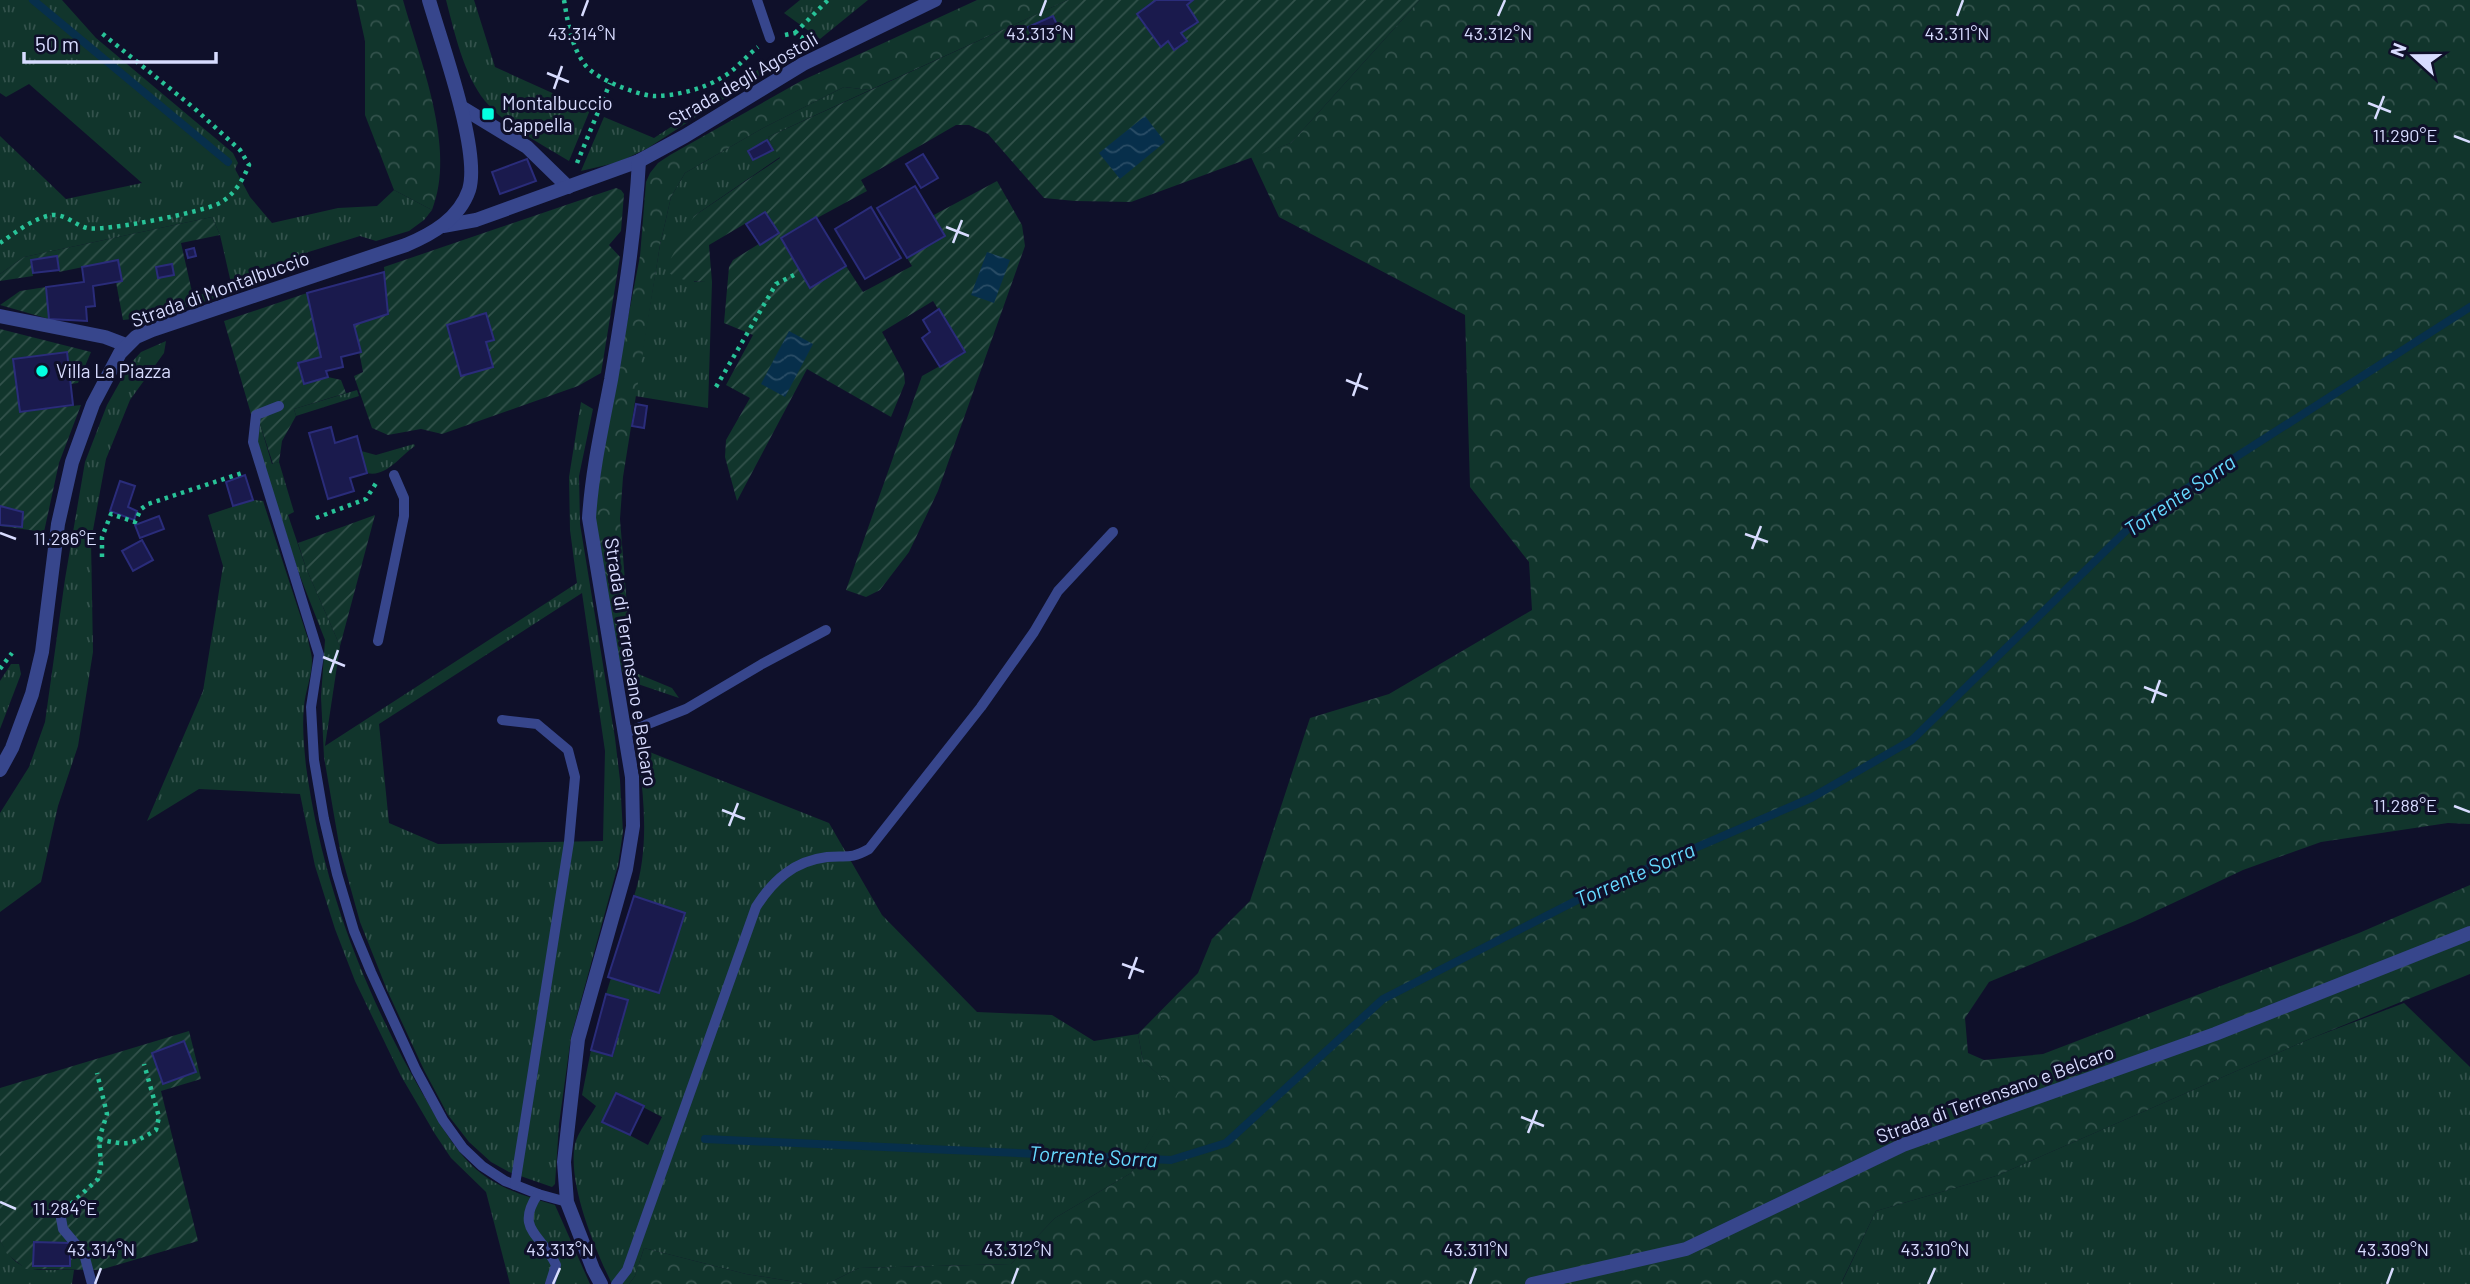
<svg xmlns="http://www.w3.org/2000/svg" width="2470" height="1284" viewBox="0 0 2470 1284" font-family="Barlow,sans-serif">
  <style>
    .grass { fill: url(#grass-tufts); fill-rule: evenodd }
    .forest { fill: url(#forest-crowns) }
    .garden { fill: url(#garden-furrows) }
    .water { fill: url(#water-waves) }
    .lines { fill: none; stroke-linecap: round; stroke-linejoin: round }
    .stream { stroke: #072f4b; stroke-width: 8 }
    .building { fill: #1a1a4d; stroke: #2a2c7a; stroke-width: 2 }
    .path { stroke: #28c398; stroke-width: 4.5; stroke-dasharray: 3.5 5; stroke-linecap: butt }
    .service { stroke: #37468c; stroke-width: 10 }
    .tertiary { stroke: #37468c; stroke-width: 14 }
    .ticks { fill: none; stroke: #d8dcff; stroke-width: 2.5 }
    .poi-dot { fill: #04ffe1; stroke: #0f102a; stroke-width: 2.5 }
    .labels { text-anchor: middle; stroke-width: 6; stroke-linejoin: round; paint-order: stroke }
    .street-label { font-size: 19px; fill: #d8dcff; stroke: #0f102a }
    .poi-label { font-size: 19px; fill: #d8dcff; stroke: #0f102a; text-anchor: start }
    .water-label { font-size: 21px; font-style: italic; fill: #66daff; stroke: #0f102a }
    .ticks-label { font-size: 18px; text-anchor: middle; fill: #d8dcff; stroke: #0f102a; stroke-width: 6; stroke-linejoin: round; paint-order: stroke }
  </style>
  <defs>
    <pattern id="grass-tufts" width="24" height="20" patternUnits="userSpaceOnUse" patternTransform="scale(1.75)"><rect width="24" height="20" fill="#11352c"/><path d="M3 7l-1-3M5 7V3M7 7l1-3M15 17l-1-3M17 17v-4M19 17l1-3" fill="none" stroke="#33524c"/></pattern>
    <pattern id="forest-crowns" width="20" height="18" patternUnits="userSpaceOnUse" patternTransform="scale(1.75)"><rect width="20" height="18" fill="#11352c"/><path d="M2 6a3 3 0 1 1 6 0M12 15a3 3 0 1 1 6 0" fill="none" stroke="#33524c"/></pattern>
    <pattern id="garden-furrows" width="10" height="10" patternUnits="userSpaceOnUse" patternTransform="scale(1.75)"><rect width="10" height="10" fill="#11352c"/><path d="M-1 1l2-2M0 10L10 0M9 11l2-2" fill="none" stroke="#33524c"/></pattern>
    <pattern id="water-waves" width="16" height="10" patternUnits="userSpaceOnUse" patternTransform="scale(1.75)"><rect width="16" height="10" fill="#072f4b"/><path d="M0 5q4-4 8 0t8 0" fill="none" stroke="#2a4d66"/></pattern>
  </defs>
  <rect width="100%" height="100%" fill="#0f102a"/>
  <!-- grass -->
  <g class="grass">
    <path d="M 0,0 L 62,0 L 96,38 L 233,153 L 238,163 L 235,169 L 250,197 L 272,223 L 338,208 L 377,206 L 394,190 L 432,210 L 424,220 L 409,231 L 376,241 L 360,236 L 302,254 L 293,271 L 195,305 L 194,297 L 231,283 L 220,235 L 212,217 L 24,257 L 0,274 L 0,136 L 66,199 L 142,183 L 29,84 L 6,97 L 0,93 Z"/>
    <path d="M 446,0 L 474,0 L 495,67 L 590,110 L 569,161 C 541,144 507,127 485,101 C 463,73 455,34 446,0 Z"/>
    <path d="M 800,0 L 868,0 L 820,39 L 784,13 Z"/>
    <path d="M 773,60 L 776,65 L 648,148 L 619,162 L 581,171 L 604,117 L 654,138 Z"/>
    <path d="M 844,87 L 870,90 L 768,137 L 780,157 L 694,216 L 694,282 L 712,282 L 708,408 L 635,396 L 660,245 L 671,197 L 685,173 L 763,128 Z"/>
    <path d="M 166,341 L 164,353 L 130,400 L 106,459 L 91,541 L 93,652 L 78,746 L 58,806 L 41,882 L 0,912 L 0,813 L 29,767 L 45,722 L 65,579 L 85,462 L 107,405 L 130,364 L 141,352 Z"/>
    <path d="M 357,390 L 359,396 L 296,416 L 294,409 Z"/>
    <path d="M 581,402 L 593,409 L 579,476 L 580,524 L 615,738 L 620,780 L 623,832 L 618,865 L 571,1037 L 559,1124 L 555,1184 L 552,1187 L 509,1172 L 491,1162 L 469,1142 L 448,1115 L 424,1070 L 387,990 L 360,922 L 340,850 L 324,757 L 321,697 L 325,640 L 298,571 L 257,442 L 260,424 L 272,464 L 279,462 L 294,512 L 288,515 L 306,568 L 340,646 L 325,746 L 577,583 L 570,530 L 569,477 ZM 582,593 L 605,751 L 603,841 L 438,844 L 389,823 L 379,724 Z"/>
    <path d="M 414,444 L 415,446 C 401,455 386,478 367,473 L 361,451 L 376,455 Z"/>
    <path d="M 253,500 L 263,501 L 308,639 C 309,646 312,654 312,660 C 312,676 305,692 304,707 C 302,726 304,747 306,766 C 322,884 365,995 425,1098 C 441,1125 457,1155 482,1174 C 503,1190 530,1198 555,1205 L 590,1284 L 510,1284 L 486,1192 L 451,1158 L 435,1134 L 401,1076 L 355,981 L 335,929 L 315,866 L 300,794 L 199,789 L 147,821 L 203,691 L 223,566 L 208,515 Z"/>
    <path d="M 630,643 L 631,671 L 672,688 L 679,698 L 629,681 L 622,671 Z"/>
    <path d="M 11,664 L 19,664 L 21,674 L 0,729 L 0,681 Z"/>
    <path d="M 637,747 L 829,823 L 882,915 L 977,1012 L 1052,1015 L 1094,1041 L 1138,1034 L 1143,1061 L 1179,1092 L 1131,1173 L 1055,1218 L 1011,1264 L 859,1268 L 827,1284 L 808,1284 L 746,1274 L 644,1248 L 635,1276 L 629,1284 L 612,1284 C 595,1249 567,1183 575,1144 C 578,1132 590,1117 596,1106 L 582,1095 L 591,1050 L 613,1056 L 628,1001 L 606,994 L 611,978 L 659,993 L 685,913 L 634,896 C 650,848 644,796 637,747 ZM 616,1093 L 662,1117 L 648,1145 L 603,1121 Z"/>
    <path d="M 2404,1003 L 2470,1067 L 2470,1284 L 1843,1284 L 1842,1282 L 1876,1211 L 1996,1176 L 2312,1038 Z"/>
    <path d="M 0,1240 C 18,1277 38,1269 74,1270 L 72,1284 L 0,1284 Z"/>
  </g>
  <!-- forest -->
  <g class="forest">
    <path d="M 356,0 L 403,0 C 420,61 457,149 432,210 L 394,190 L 365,115 L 365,41 Z"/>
    <path d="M 977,0 L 1068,0 L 870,90 L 844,87 L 763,128 L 685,173 L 671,197 L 660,245 L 623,477 L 620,519 L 630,643 L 622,671 L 616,649 L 595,517 L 597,477 L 640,256 L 646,182 L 650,173 L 658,163 L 670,155 L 801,81 Z"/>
    <path d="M 1420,0 L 2470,0 L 2470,824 L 2448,823 L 2321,842 L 2243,870 L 2135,921 L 1989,982 L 1965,1018 L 1968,1053 L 1984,1060 L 2043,1054 L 2359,933 L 2470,885 L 2470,974 L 2312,1038 L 1996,1176 L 1876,1211 L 1842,1281 L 1843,1284 L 827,1284 L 859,1268 L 1011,1264 L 1055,1218 L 1131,1173 L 1178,1092 L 1143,1061 L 1138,1034 L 1198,973 L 1212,939 L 1250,901 L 1310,718 L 1389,694 L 1532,610 L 1529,562 L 1470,487 L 1465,315 L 1279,217 L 1251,157 L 1291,143 Z"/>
    <path d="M 644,1248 L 746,1274 L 808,1284 L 629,1284 L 635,1276 Z"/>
  </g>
  <!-- garden -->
  <g class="garden">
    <path d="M 1068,0 L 1420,0 L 1291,143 L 1131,202 L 1075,201 L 1044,198 L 988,134 L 969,125 L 956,125 L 861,180 L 867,191 L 782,237 L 810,288 L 846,266 L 863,292 L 912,266 L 907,258 L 945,236 L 932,216 L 997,181 L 1022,225 L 1025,246 L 938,491 L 909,552 L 880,590 L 866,597 L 846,590 L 922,376 L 965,352 L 933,301 L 882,332 L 904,373 L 905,383 L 891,417 L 807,369 L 737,501 L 725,457 L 726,440 L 750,398 L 726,385 L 753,335 L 724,323 L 729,267 L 733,260 L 778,232 L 765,212 L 709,245 L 712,282 C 697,282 681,282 669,273 L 671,258 L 694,216 L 780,158 L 768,137 Z"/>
    <path d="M 616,188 L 621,190 L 624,194 L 621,231 L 609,245 L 620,257 L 601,373 L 578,386 L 442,434 L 421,429 L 388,435 L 372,428 L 354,376 L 363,372 L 354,325 L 388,314 L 384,267 Z"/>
    <path d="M 212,217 L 220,235 L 181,243 L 195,305 L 148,317 L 123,320 L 116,282 L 122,280 L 117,260 L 59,272 L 57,256 L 32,260 L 33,276 L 0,281 L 0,274 L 24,257 Z"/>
    <path d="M 46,287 L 49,319 L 0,305 L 20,291 Z"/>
    <path d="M 307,293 L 321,357 L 299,364 L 304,384 L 328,377 L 341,380 L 346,393 L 294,409 L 296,416 L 282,441 L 279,462 L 273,464 L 259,421 L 251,414 L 224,321 Z"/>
    <path d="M 0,329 L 91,352 L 78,383 L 71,384 L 66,353 L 14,359 L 20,412 L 81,405 L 59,463 L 44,532 L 0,526 Z"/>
    <path d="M 375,515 L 340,646 L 306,568 L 298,543 Z"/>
    <path d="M 189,1031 L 201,1079 L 161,1091 L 198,1241 L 100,1270 L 26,1269 L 7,1254 L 0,1240 L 0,1088 Z"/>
  </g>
  <!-- water -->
  <g class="water">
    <path d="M 1145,116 L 1165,142 L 1120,179 L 1099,153 Z"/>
    <path d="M 987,252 L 1010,260 L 994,303 L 971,295 Z"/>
    <path d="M 789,331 L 813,344 L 785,397 L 761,384 Z"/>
  </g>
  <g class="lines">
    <!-- stream -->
    <g class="stream">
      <path d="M 33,0 L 228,162"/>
      <path d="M 705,1139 L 1171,1160 L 1226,1143 L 1383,999 L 1593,892 L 1811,798 L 1912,740 L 2136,521 L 2470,307"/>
    </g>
  </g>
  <!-- building -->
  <g class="building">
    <path d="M 1156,0 L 1193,0 L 1187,5 L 1198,22 L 1181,33 L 1187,41 L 1174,50 L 1168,41 L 1161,47 L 1137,14 Z"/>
    <path d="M 1053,16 L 1059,29 L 1034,40 L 1028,27 Z"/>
    <path d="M 767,140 L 773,150 L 753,160 L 748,151 Z"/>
    <path d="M 923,154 L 938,178 L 921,188 L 906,164 Z"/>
    <path d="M 527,159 L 536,181 L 500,194 L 492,172 Z"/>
    <path d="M 915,186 L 945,236 L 907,258 L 877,208 Z"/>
    <path d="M 871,207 L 901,258 L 865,279 L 835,229 Z"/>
    <path d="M 765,212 L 779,233 L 760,245 L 746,224 Z"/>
    <path d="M 816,217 L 846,266 L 810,288 L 781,238 Z"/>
    <path d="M 194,248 L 196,256 L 188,258 L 186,250 Z"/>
    <path d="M 57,256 L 59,270 L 33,273 L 31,260 Z"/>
    <path d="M 118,260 L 122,281 L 93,286 L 95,306 L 86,307 L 87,321 L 49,319 L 46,287 L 84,282 L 82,267 Z"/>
    <path d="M 172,264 L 174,275 L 158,278 L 156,267 Z"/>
    <path d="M 384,272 L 388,314 L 354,325 L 361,352 L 341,357 L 343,367 L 326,371 L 328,377 L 304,384 L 298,363 L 321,357 L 307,293 Z"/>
    <path d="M 939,309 L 965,352 L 940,367 L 922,338 L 930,332 L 923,320 Z"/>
    <path d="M 486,313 L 494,340 L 486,342 L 493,367 L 461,376 L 447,325 Z"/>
    <path d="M 67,352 L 73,405 L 20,412 L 13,359 Z"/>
    <path d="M 636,404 L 647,406 L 644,428 L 632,426 Z"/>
    <path d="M 331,427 L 335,443 L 357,436 L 367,473 L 350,478 L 354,491 L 328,499 L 309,433 Z"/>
    <path d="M 245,475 L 253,500 L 233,506 L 226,482 Z"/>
    <path d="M 120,481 L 135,486 L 128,507 L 137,511 L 134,520 L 110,511 Z"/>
    <path d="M 0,506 L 23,512 L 22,527 L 0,525 Z"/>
    <path d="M 159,516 L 164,529 L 140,538 L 135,525 Z"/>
    <path d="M 142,540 L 153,560 L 133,571 L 122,551 Z"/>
    <path d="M 634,896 L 685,913 L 659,993 L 608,977 Z"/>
    <path d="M 606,994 L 628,1000 L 612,1056 L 591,1050 Z"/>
    <path d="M 184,1041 L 196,1072 L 163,1084 L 152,1053 Z"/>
    <path d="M 616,1093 L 644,1106 L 630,1135 L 602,1122 Z"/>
    <path d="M 34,1242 L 70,1243 L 70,1266 L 33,1266 Z"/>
  </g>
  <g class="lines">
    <!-- path -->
    <g class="path">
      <path d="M 564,0 C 568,23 571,47 586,66 C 597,79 636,95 654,96 C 676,96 703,89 721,78 C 736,70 745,57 758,47"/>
      <path d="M 795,33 L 828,0"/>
      <path d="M 785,35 L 795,33 L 808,41"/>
      <path d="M 577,163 L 610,83"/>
      <path d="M 0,243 C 15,233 33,218 52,215 C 66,214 75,225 87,228 C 104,232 203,212 220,203 C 234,195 243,180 249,165 L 240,150 L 194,108 L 99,31"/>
      <path d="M 716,387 L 776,284 L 794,275"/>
      <path d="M 316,518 L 366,499 L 378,480"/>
      <path d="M 102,557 L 102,537 L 111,514 L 135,522 L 141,509 L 148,504 L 245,472"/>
      <path d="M 0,669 L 12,653"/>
      <path d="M 99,1139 C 128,1146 131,1145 156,1130 L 159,1117 L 144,1064"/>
      <path d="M 71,1204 L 98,1179 L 101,1165 L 99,1139 L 107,1114 L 97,1073"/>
    </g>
    <!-- service -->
    <g class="service">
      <path d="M 757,0 L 770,38"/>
      <path d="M 279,406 L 256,415 L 253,442 L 319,655 L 311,707 L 314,760 L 324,819 L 337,874 L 354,931 L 371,972 L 416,1070 L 443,1120 L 463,1148 L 482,1166 L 505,1181 L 538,1194 L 567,1202"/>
      <path d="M 378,641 L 404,516 L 404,498 L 394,475"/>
      <path d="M 502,720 L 537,724 L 568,750 L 575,777 L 569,842 L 515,1185"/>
      <path d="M 625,733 L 686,709 L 762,664 L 826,630"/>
      <path d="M 538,1194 C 514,1230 542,1234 556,1265 L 550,1284"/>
      <path d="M 61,1218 L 63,1229 L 84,1254 L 92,1284"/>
      <path d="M 616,1284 L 627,1270 L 756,907 C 773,880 794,861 827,857 C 847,855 849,860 869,849 L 981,707 L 1034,632 L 1058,591 L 1113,532"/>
    </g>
    <!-- tertiary -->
    <g class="tertiary">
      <path d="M 461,107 L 527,147 L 568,187"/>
      <path d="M 443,226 L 476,220 L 639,161 L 685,136 L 803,64 L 935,0"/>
      <path d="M 0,316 L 105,337 L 126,345"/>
      <path d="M 0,770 L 12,748 L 32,694 L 42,652 L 58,524 L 72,462 L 93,404 L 120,353 L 136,337 L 152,330 L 406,245 C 432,234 459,219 469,190 C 481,151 441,42 429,0"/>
      <path d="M 601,1284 L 593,1269 L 567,1202 L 564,1162 L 578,1039 L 626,869 L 633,826 L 632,777 L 589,518 C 592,471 602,427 611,380 C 623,308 635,235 639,161"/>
      <path d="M 1532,1284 L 1686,1249 L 1903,1145 L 2215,1034 L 2470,933"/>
    </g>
  </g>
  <!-- ticks -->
  <path class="ticks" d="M 582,16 L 588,0M 1040,16 L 1046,0M 1498,16 L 1505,0M 1957,16 L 1963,0M 547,73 L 569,82M 554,89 L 562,66M 2368,103 L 2391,112M 2375,119 L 2384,96M 2454,136 L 2470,142M 946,227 L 969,236M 953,243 L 962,220M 1346,380 L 1368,389M 1353,396 L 1361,373M 0,533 L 16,539M 1745,534 L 1768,542M 1752,549 L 1761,526M 323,657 L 345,666M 330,673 L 338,650M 2144,687 L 2167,696M 2152,703 L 2160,680M 2454,806 L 2470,812M 722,810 L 745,819M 729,826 L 738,803M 1122,964 L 1144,972M 1129,979 L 1137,957M 1521,1117 L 1544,1126M 1528,1133 L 1537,1110M 0,1202 L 16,1209M 95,1284 L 101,1268M 553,1284 L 560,1268M 1012,1284 L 1018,1268M 1470,1284 L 1476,1268M 1928,1284 L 1935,1268M 2387,1284 L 2393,1268"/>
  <!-- markers -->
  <g class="poi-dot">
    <rect x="481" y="107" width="14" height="14" rx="3.5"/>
    <circle cx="42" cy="371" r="7"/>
  </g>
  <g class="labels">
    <!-- street labels -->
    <g class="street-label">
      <text transform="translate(743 79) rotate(-30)" y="7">Strada degli Agostoli</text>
      <text transform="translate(220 289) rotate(-20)" y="7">Strada di Montalbuccio</text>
      <text transform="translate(631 662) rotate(81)" y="7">Strada di Terrensano e Belcaro</text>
      <text transform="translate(1995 1094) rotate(-20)" y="7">Strada di Terrensano e Belcaro</text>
    </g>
    <!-- poi labels -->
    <g class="poi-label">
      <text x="502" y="110">Montalbuccio<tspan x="502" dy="22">Cappella</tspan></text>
      <text x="56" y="378">Villa La Piazza</text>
    </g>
    <!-- water labels -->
    <g class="water-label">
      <text transform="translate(2180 496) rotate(-34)" y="7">Torrente Sorra</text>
      <text transform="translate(1635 875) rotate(-24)" y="7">Torrente Sorra</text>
      <text transform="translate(1093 1157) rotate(3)" y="7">Torrente Sorra</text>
    </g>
  </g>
  <g class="ticks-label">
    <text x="582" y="40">43.314°N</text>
    <text x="1040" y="40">43.313°N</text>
    <text x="1498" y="40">43.312°N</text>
    <text x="1957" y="40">43.311°N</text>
    <text x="2405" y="142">11.290°E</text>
    <text x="65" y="545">11.286°E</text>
    <text x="2405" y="812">11.288°E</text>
    <text x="65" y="1215">11.284°E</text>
    <text x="101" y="1256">43.314°N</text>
    <text x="560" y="1256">43.313°N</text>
    <text x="1018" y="1256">43.312°N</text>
    <text x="1476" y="1256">43.311°N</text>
    <text x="1935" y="1256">43.310°N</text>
    <text x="2393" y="1256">43.309°N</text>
  </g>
  <!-- north arrow -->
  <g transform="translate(2414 56) rotate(291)" stroke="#0f102a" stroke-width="5" paint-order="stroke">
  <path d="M0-5L12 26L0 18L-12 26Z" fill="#d8dcff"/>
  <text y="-10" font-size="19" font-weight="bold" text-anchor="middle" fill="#d8dcff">N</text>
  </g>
  <!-- scale -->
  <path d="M24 52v10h192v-10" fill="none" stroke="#d8dcff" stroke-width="3.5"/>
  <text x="35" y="52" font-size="21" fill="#d8dcff" stroke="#0f102a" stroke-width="5" paint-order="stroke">50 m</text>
</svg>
